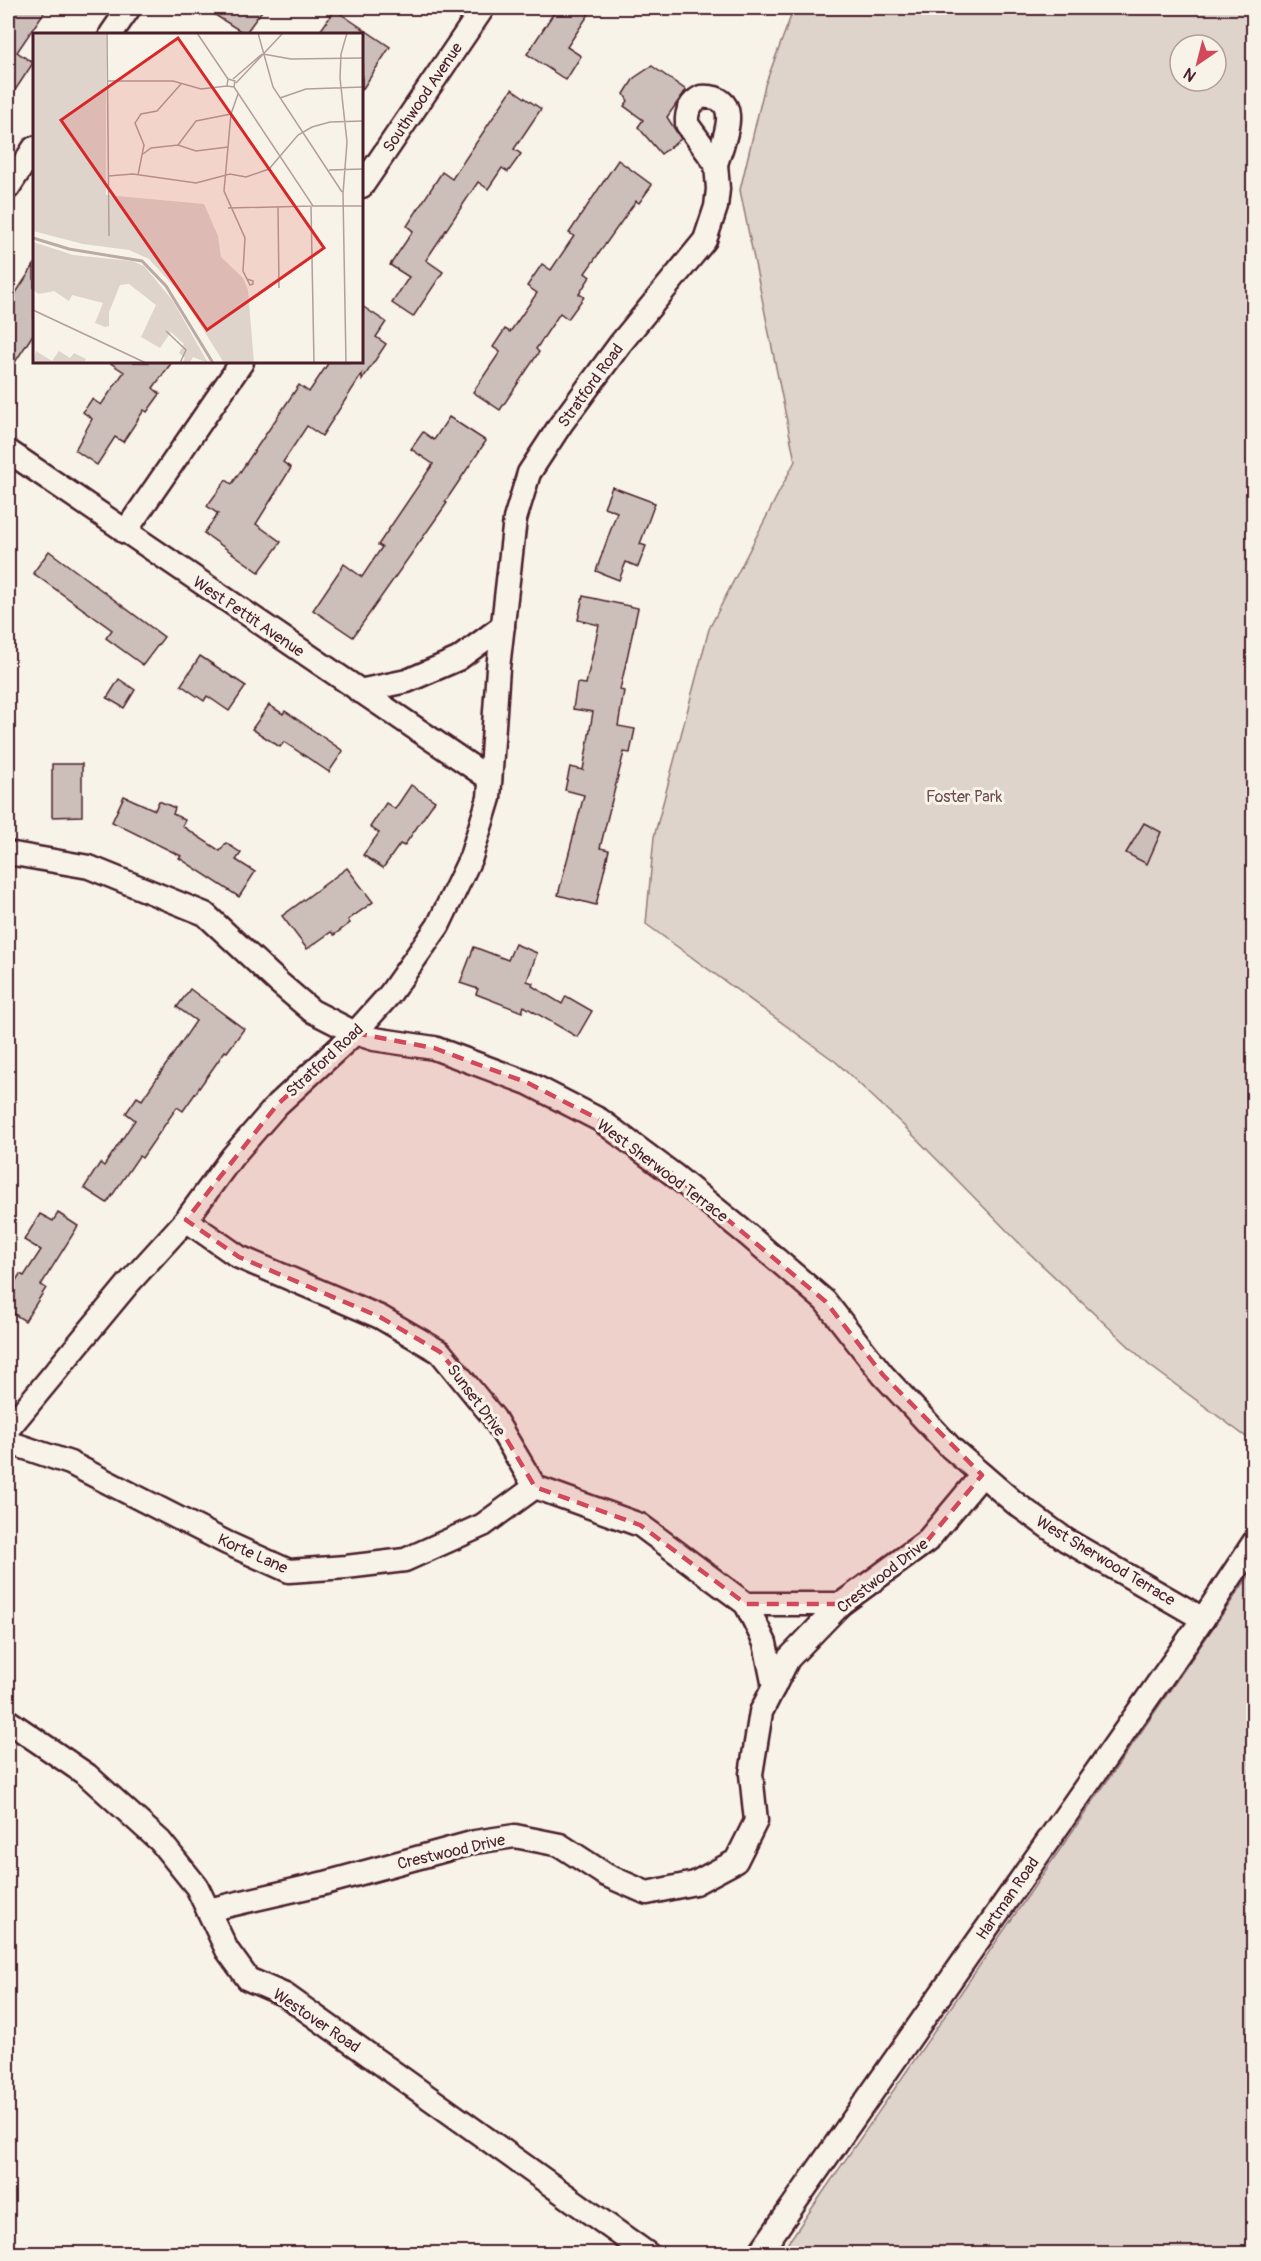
<svg xmlns="http://www.w3.org/2000/svg" width="1261" height="2261" viewBox="0 0 1261 2261" font-family="Pangolin,sans-serif">
  <style>
    .green { fill: #ded4cc; stroke: #947a7c; stroke-width: 1.5; fill-rule: evenodd }
    .building { fill: #ccbfb9; stroke: #4a1f2b; stroke-width: 1.5 }
    .lines { fill: none; stroke-linecap: round; stroke-linejoin: round }
    .minor-casing { stroke: #4a1f2b; stroke-width: 27 }
    .minor { stroke: #f7f3e8; stroke-width: 22 }
    .marked { fill: #d1495b; fill-opacity: 0.2; stroke: #d1495b; stroke-width: 4.5; stroke-dasharray: 12 8; stroke-linejoin: round }
    .labels { text-anchor: middle; stroke-width: 6; stroke-linejoin: round; paint-order: stroke }
    .street-label { font-size: 16px; fill: #4a1f2b; stroke: #f7f3e8 }
    .park-label { font-size: 16px; fill: #6f4c53; stroke: #f7f3e8 }
    .inset-river { fill: none; stroke: #bcaaa7; stroke-width: 3 }
    .inset-road { fill: none; stroke: #b29e9c; stroke-width: 1.5 }
    .view { fill: #d62828; fill-opacity: 0.15; stroke: #d62828; stroke-width: 3 }
    .inset-edge { fill: none; stroke: #4a1f2b; stroke-width: 3 }
  </style>
  <rect width="100%" height="100%" fill="#f7f3e8"/>
  <filter id="ink" filterUnits="userSpaceOnUse"><feTurbulence type="fractalNoise" baseFrequency=".0167" numOctaves="2"/><feDisplacementMap in="SourceGraphic" scale="12" xChannelSelector="R" yChannelSelector="G"/><feConvolveMatrix kernelMatrix="1 2 1 2 8 2 1 2 1" color-interpolation-filters="sRGB"/></filter>
  <g filter="url(#ink)">
    <!-- green -->
    <g class="green">
      <path d="M 794,8 L 1253,8 L 1253,1442 L 1149,1365 L 1028,1252 L 905,1127 L 836,1062 L 646,924 L 654,837 L 709,629 L 795,461 L 740,190 L 765,85 ZM 1180,45 L 1216,45 L 1216,81 L 1180,81 Z"/>
      <path d="M 1253,1570 L 1253,2253 L 781,2253 Z"/>
    </g>
    <!-- building -->
    <g class="building">
      <path d="M 8,8 L 47,8 L 17,52 L 33,63 L 8,101 Z"/>
      <path d="M 204,8 L 264,8 L 245,34 Z"/>
      <path d="M 557,8 L 593,8 L 567,47 L 581,56 L 566,80 L 527,54 Z"/>
      <path d="M 335,10 L 390,47 L 362,90 L 362,34 L 318,34 Z"/>
      <path d="M 652,66 L 686,90 L 667,117 L 681,139 L 661,154 L 638,127 L 643,120 L 624,106 L 628,101 L 624,94 L 634,78 Z"/>
      <path d="M 512,89 L 541,109 L 514,149 L 521,154 L 508,172 L 502,168 L 488,189 L 478,182 L 426,260 L 443,272 L 413,317 L 392,303 L 409,277 L 390,265 L 413,231 L 407,226 L 442,172 L 452,179 Z"/>
      <path d="M 618,160 L 652,185 L 639,203 L 636,201 L 585,273 L 590,277 L 579,294 L 584,297 L 568,319 L 560,313 L 536,349 L 539,352 L 500,410 L 473,392 L 500,352 L 493,347 L 505,329 L 510,332 L 537,293 L 527,286 L 542,264 L 551,270 L 574,236 L 569,233 Z"/>
      <path d="M 34,265 L 34,333 L 8,373 L 8,305 Z"/>
      <path d="M 362,306 L 386,322 L 376,337 L 386,344 L 362,380 L 362,374 L 322,436 L 307,426 L 283,462 L 291,468 L 256,524 L 281,542 L 259,572 L 204,533 L 218,514 L 207,506 L 226,480 L 232,484 L 299,385 L 309,392 L 329,362 L 362,362 Z"/>
      <path d="M 109,362 L 172,362 L 153,388 L 160,394 L 147,412 L 144,410 L 123,442 L 115,437 L 97,465 L 75,450 L 92,419 L 83,412 L 92,399 L 101,405 L 124,372 Z"/>
      <path d="M 449,417 L 486,441 L 445,502 L 447,503 L 353,637 L 313,610 L 344,564 L 362,577 L 382,547 L 378,545 L 433,464 L 411,449 L 423,432 L 434,440 Z"/>
      <path d="M 612,487 L 655,503 L 640,544 L 646,546 L 638,567 L 626,562 L 619,580 L 596,571 L 617,512 L 604,507 Z"/>
      <path d="M 49,551 L 164,637 L 143,665 L 106,638 L 112,630 L 33,573 Z"/>
      <path d="M 583,596 L 638,608 L 620,690 L 624,691 L 618,726 L 635,729 L 630,753 L 624,752 L 600,848 L 609,850 L 596,905 L 558,895 L 584,795 L 565,790 L 570,767 L 583,770 L 593,712 L 573,709 L 577,683 L 586,684 L 599,625 L 578,620 Z"/>
      <path d="M 200,656 L 246,686 L 229,711 L 207,696 L 204,701 L 181,685 Z"/>
      <path d="M 119,679 L 135,690 L 124,708 L 107,698 Z"/>
      <path d="M 269,705 L 283,714 L 285,711 L 343,751 L 329,772 L 284,742 L 280,747 L 252,729 Z"/>
      <path d="M 52,764 L 82,764 L 82,816 L 52,817 Z"/>
      <path d="M 411,785 L 435,801 L 404,846 L 400,844 L 383,868 L 363,855 L 379,833 L 370,827 L 386,803 L 395,809 Z"/>
      <path d="M 124,796 L 155,810 L 159,801 L 175,808 L 173,814 L 185,820 L 182,826 L 220,851 L 226,843 L 241,853 L 236,860 L 255,872 L 239,897 L 179,858 L 181,856 L 112,822 Z"/>
      <path d="M 1144,823 L 1161,832 L 1147,864 L 1126,853 Z"/>
      <path d="M 347,868 L 373,902 L 348,920 L 350,923 L 334,935 L 331,932 L 307,949 L 282,916 Z"/>
      <path d="M 515,944 L 537,953 L 527,981 L 533,983 L 532,986 L 562,1004 L 566,996 L 592,1011 L 577,1037 L 524,1006 L 522,1012 L 476,994 L 478,989 L 460,983 L 474,947 L 508,960 Z"/>
      <path d="M 190,989 L 244,1029 L 227,1052 L 225,1051 L 183,1111 L 177,1107 L 142,1158 L 139,1156 L 107,1203 L 84,1188 L 100,1163 L 104,1166 L 135,1120 L 126,1113 L 137,1097 L 142,1100 L 196,1021 L 177,1007 Z"/>
      <path d="M 58,1213 L 78,1226 L 41,1285 L 46,1288 L 25,1321 L 8,1310 L 8,1293 L 20,1274 L 24,1276 L 41,1250 L 24,1240 L 40,1214 L 53,1221 Z"/>
    </g>
    <g class="lines">
      <!-- minor casing -->
      <g class="minor-casing">
        <g id="minor">
          <path d="M 111,34 L 129,8"/>
          <path d="M 701,97 C 746,94 723,141 716,164 L 687,124 C 686,111 690,103 701,97 Z"/>
          <path d="M 362,186 L 483,8"/>
          <path d="M 8,188 L 34,148"/>
          <path d="M 8,451 L 490,779"/>
          <path d="M 125,532 L 242,362"/>
          <path d="M 359,691 L 407,681 L 458,659 L 503,626"/>
          <path d="M 8,853 L 89,867 L 205,914 L 278,982 L 312,1011 L 355,1033 L 374,1039 L 434,1048 L 528,1083 L 600,1120 L 674,1175 L 748,1235 L 825,1301 L 883,1375 L 951,1448 L 1015,1503 L 1066,1540 L 1203,1619"/>
          <path d="M 186,1220 L 239,1257 L 380,1317 L 440,1352 L 494,1418 L 535,1487 L 640,1525 L 746,1604 L 841,1604"/>
          <path d="M 8,1429 L 128,1284 L 186,1220 L 232,1157 L 277,1105 L 355,1033 L 390,994 L 438,926 L 471,857 L 489,798 L 498,668 L 515,519 L 529,473 L 561,424 L 620,344 L 705,240 L 716,207 L 718,189 L 716,164"/>
          <path d="M 8,1442 L 70,1463 L 227,1543 L 289,1571 L 346,1567 L 405,1560 L 483,1525 L 535,1487"/>
          <path d="M 746,1604 L 765,1643 L 774,1687"/>
          <path d="M 8,1721 L 87,1775 L 160,1841 L 197,1887 L 227,1950 L 248,1979 L 285,1995 L 648,2254"/>
          <path d="M 208,1910 L 325,1883 L 475,1842 L 515,1836 L 560,1845 L 606,1875 L 647,1893 L 695,1883 L 736,1861 L 756,1821 L 751,1774 L 761,1712 L 788,1659 L 841,1604 L 927,1541 L 982,1475"/>
          <path d="M 759,2254 L 1203,1619 L 1254,1542"/>
        </g>
      </g>
      <!-- minor -->
      <use href="#minor" class="minor"/>
    </g>
  </g>
  <!-- marked area -->
  <path class="marked" d="M 355,1033 L 434,1048 L 528,1083 L 600,1120 L 674,1175 L 825,1301 L 883,1375 L 982,1475 L 927,1541 L 841,1604 L 746,1604 L 640,1525 L 535,1487 L 494,1418 L 440,1352 L 380,1317 L 239,1257 L 186,1220 L 277,1105 Z"/>
  <g class="labels">
    <!-- street labels -->
    <g class="street-label">
      <text transform="translate(422 97) rotate(-56)" y="6">Southwood Avenue</text>
      <text transform="translate(590 385) rotate(-54)" y="6">Stratford Road</text>
      <text transform="translate(249 616) rotate(34)" y="6">West Pettit Avenue</text>
      <text transform="translate(324 1060) rotate(-43)" y="6">Stratford Road</text>
      <text transform="translate(663 1170) rotate(37)" y="6">West Sherwood Terrace</text>
      <text transform="translate(477 1400) rotate(53)" y="6">Sunset Drive</text>
      <text transform="translate(253 1553) rotate(24)" y="6">Korte Lane</text>
      <text transform="translate(1106 1560) rotate(31)" y="6">West Sherwood Terrace</text>
      <text transform="translate(882 1575) rotate(-38)" y="6">Crestwood Drive</text>
      <text transform="translate(451 1851) rotate(-13)" y="6">Crestwood Drive</text>
      <text transform="translate(1007 1898) rotate(-55)" y="6">Hartman Road</text>
      <text transform="translate(317 2020) rotate(34)" y="6">Westover Road</text>
    </g>
    <!-- park labels -->
    <g class="park-label">
      <text x="964" y="802">Foster Park</text>
    </g>
  </g>
  <!-- overview -->
  <g transform="translate(33 33)">
    <rect width="330" height="330" fill="#f7f3e8"/>
    <path d="M 0,0 L 73,0 L 73,162 L 171,171 L 185,203 L 188,224 L 210,245 L 215,257 L 221,330 L 191,330 L 148,261 L 116,226 L 96,217 L 50,211 L 0,198 ZM 0,209 L 40,222 L 99,228 L 111,233 L 140,268 L 175,330 L 160,324 L 157,330 L 149,330 L 152,325 L 146,320 L 151,311 L 138,299 L 127,315 L 108,304 L 123,272 L 96,251 L 87,252 L 76,279 L 76,293 L 72,294 L 62,290 L 70,270 L 39,262 L 36,268 L 21,258 L 6,261 L 0,257 ZM 3,318 L 19,328 L 26,318 L 37,325 L 41,320 L 53,326 L 51,330 L 0,330 Z" fill="#ded4cc"/>
    <path class="inset-river" d="M 0,205 L 36,216 L 109,228 L 133,253 L 180,330"/>
    <path class="inset-road" d="M 74,0 L 76,203M 164,0 L 195,46 L 194,53 L 201,54 L 202,48 L 195,46M 225,0 L 240,54 L 309,159M 230,21 L 258,26 L 330,25M 200,46 L 229,21M 75,48 L 140,48 L 168,56 L 194,53M 203,50 L 250,0M 201,54 L 280,173 L 330,173M 205,61 L 198,81 L 191,158 L 212,205 L 210,238 L 214,246M 247,65 L 273,56 L 330,54M 145,112 L 163,88 L 198,81M 110,121 L 118,115 L 145,112 L 163,118 L 195,114M 296,137 L 330,136M 105,142 L 111,112 L 102,90 L 108,81 L 124,78 L 148,51M 75,143 L 100,141 L 163,150 L 197,141 L 213,144 L 236,136 L 265,102 L 279,94 L 297,89 L 330,88M 278,173 L 281,330M 245,174 L 246,255M 195,175 L 280,173M 214,246 L 220,248 L 220,251 L 217,252 ZM 0,277 L 113,330M 133,298 L 153,317 L 147,330M 313,330 L 310,161 L 314,109 L 307,45 L 308,21 L 314,0"/>
    <path class="view" d="M 145,5 L 291,215 L 174,297 L 28,87 Z"/>
    <rect width="330" height="330" class="inset-edge"/>
  </g>
  <!-- margin -->
  <rect width="1261" height="2261" fill="none" stroke="#f7f3e8" stroke-width="30"/>
  <rect x="15" y="15" width="1231" height="2231" fill="none" stroke="#4a1f2b" stroke-width="2" filter="url(#ink)"/>
  <!-- north arrow -->
  <g transform="translate(1198 63) rotate(215)"><circle r="28" fill="#f7f3e8" stroke="#b29e9c" stroke-width="1.5"/>
  <path d="M0-4.5L10 22L0 15L-10 22Z" fill="#d1495b"/>
  <text y="-9" font-size="16" font-weight="bold" text-anchor="middle" fill="#4a1f2b">N</text>
  </g>
</svg>
